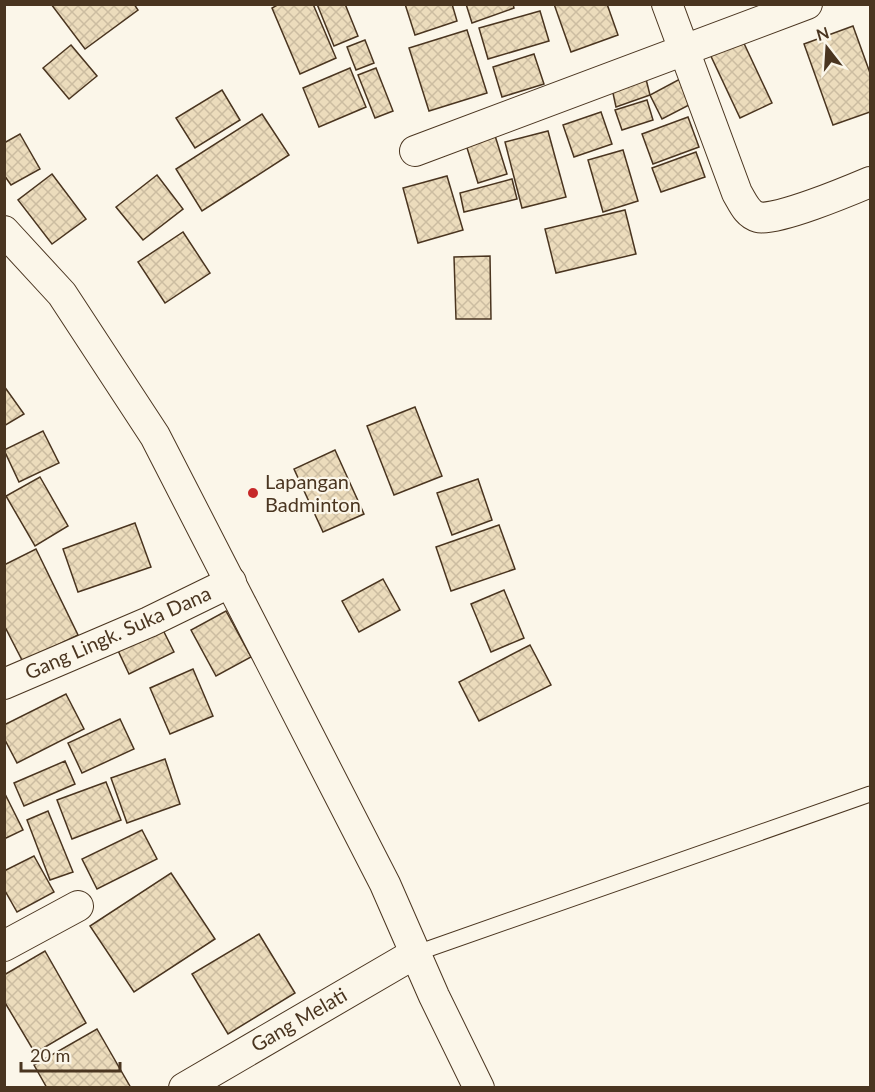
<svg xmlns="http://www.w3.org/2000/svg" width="875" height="1092" viewBox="0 0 875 1092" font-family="Lato,sans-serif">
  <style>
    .building { fill: url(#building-cross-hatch); stroke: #4a3520; stroke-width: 1.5 }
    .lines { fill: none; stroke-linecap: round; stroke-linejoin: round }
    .lane-casing { stroke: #4a3520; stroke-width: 17 }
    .street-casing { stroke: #4a3520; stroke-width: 32 }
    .lane { stroke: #fbf6e9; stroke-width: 15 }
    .street { stroke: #fbf6e9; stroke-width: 30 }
    .poi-dot { fill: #c62828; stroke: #fbf6e9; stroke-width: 2 }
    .labels { text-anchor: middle; stroke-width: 4.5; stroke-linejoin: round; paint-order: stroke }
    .poi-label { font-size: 20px; fill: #4a3520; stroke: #fbf6e9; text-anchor: start }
    .street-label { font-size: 20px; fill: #4a3520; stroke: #fbf6e9 }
  </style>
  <defs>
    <pattern id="building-cross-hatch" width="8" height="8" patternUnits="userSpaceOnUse" patternTransform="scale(1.5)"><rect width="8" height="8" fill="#ecdcbc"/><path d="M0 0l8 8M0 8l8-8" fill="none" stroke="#ccbda1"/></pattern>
  </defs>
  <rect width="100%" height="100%" fill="#fbf6e9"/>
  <!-- building -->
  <g class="building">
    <path d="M 51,4 L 134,4 L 138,10 L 85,49 Z"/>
    <path d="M 279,4 L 313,4 L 336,58 L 300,74 L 272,8 Z"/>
    <path d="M 317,4 L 345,4 L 358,36 L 334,46 Z"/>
    <path d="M 405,4 L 452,4 L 457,21 L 415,35 Z"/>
    <path d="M 466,4 L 513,4 L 514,8 L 472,23 Z"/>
    <path d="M 554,4 L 607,4 L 618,35 L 571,52 Z"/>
    <path d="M 540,11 L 549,41 L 488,59 L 479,28 Z"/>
    <path d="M 853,26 L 870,73 L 870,112 L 833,125 L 804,44 Z"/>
    <path d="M 467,30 L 487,93 L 429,111 L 409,48 Z"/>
    <path d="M 741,37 L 772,103 L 740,118 L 709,52 Z"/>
    <path d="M 365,40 L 374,63 L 356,70 L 347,47 Z"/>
    <path d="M 71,45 L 97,76 L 69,99 L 43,68 Z"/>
    <path d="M 534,54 L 544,84 L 502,97 L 493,67 Z"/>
    <path d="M 350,68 L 366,107 L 319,127 L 303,88 Z"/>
    <path d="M 376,68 L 393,111 L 375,118 L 358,75 Z"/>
    <path d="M 645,75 L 650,95 L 616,107 L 611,84 Z"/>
    <path d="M 680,79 L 693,103 L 662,119 L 650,95 Z"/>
    <path d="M 222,90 L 240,120 L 195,148 L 176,118 Z"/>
    <path d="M 647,100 L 653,120 L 622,130 L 615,110 Z"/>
    <path d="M 601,112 L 612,144 L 574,157 L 563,125 Z"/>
    <path d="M 262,114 L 289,155 L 202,211 L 176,169 Z"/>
    <path d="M 688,117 L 699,147 L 653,164 L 642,134 Z"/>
    <path d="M 492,126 L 507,174 L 478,183 L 463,135 Z"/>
    <path d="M 548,131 L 566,197 L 522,208 L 505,142 Z"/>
    <path d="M 20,134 L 40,169 L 11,185 L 4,175 L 4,143 Z"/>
    <path d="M 623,150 L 638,201 L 603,212 L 588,160 Z"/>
    <path d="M 696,152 L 705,177 L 661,192 L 652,168 Z"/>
    <path d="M 52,174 L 86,219 L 52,244 L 18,200 Z"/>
    <path d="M 157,175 L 183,209 L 143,240 L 116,207 Z"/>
    <path d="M 447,176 L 463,230 L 418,243 L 403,188 Z"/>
    <path d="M 512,179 L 517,199 L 464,212 L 460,193 Z"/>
    <path d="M 625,210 L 636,254 L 556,273 L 545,229 Z"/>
    <path d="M 183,232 L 210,273 L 165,303 L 138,262 Z"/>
    <path d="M 490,256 L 491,319 L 456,319 L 454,257 Z"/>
    <path d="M 4,386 L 24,414 L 4,426 Z"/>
    <path d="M 415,407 L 442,476 L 394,495 L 367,426 Z"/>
    <path d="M 43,431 L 59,463 L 19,482 L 4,450 Z"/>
    <path d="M 335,450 L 364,514 L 323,532 L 294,469 Z"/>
    <path d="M 40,477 L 68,526 L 35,546 L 6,496 Z"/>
    <path d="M 478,479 L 492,520 L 452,535 L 437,493 Z"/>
    <path d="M 135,523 L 151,567 L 78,592 L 63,549 Z"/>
    <path d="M 499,525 L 515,569 L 451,591 L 436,547 Z"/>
    <path d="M 36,549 L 78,635 L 23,662 L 4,625 L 4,565 Z"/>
    <path d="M 383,579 L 400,610 L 359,632 L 342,601 Z"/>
    <path d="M 504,590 L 524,638 L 491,652 L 471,604 Z"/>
    <path d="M 226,611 L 251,657 L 216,676 L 191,630 Z"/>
    <path d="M 159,622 L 174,652 L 129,674 L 114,642 Z"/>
    <path d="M 530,645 L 551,685 L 479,721 L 459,682 Z"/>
    <path d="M 193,669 L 213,716 L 170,734 L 150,688 Z"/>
    <path d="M 66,694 L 84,729 L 17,763 L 4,738 L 4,725 Z"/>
    <path d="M 120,719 L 134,749 L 82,773 L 68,743 Z"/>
    <path d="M 165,759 L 180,804 L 127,823 L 111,778 Z"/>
    <path d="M 65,761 L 75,784 L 24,806 L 14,783 Z"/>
    <path d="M 106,782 L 121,820 L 72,839 L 57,800 Z"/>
    <path d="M 4,792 L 23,830 L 4,839 Z"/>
    <path d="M 48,811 L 73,872 L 50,880 L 27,820 Z"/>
    <path d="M 142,830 L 157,859 L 97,889 L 82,859 Z"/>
    <path d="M 34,856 L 54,892 L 17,912 L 4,889 L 4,871 Z"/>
    <path d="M 171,873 L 215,939 L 134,992 L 90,926 Z"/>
    <path d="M 259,934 L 295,993 L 228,1034 L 192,974 Z"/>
    <path d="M 45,951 L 86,1023 L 35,1053 L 4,1001 L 4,975 Z"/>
    <path d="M 97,1029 L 131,1088 L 47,1088 L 34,1065 Z"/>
  </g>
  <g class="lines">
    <!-- lane casing -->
    <g class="lane-casing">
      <path id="lane" d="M 414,954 L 870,794"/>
    </g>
    <!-- street casing -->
    <g class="street-casing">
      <g id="street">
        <path d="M 667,4 L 737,193 C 743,203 747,214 758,217 C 775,222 851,190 870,182"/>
        <path d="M 415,151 L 807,4"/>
        <path d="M 4,231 L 62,294 L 155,436 L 385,884 L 434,996 L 479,1088"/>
        <path d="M 4,684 L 149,622 L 231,582"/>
        <path d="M 4,946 L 78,906"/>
        <path d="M 184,1088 L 414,954"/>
      </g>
    </g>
    <!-- lane -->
    <use href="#lane" class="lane"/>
    <!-- street -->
    <use href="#street" class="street"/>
  </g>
  <!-- markers -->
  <circle class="poi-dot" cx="253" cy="493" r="6"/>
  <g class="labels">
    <!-- poi labels -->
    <g class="poi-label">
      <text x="265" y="489">Lapangan<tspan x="265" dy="23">Badminton</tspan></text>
    </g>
    <!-- street labels -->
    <g class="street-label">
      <text transform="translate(118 633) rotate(-24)" y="7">Gang Lingk. Suka Dana</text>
      <text transform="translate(299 1020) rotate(-30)" y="7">Gang Melati</text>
    </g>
  </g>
  <!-- border -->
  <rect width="875" height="1092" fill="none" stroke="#4a3520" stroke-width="12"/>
  <!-- north arrow -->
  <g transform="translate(827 48) rotate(343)" stroke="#fbf6e9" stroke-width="4.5" paint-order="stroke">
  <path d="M0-4.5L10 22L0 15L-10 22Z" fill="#4a3520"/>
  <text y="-9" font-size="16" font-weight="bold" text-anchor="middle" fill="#4a3520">N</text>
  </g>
  <!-- scale -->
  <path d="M21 1062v9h99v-9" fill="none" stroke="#4a3520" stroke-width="3"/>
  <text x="30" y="1062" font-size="18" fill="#4a3520" stroke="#fbf6e9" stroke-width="4.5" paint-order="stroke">20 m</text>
</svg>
